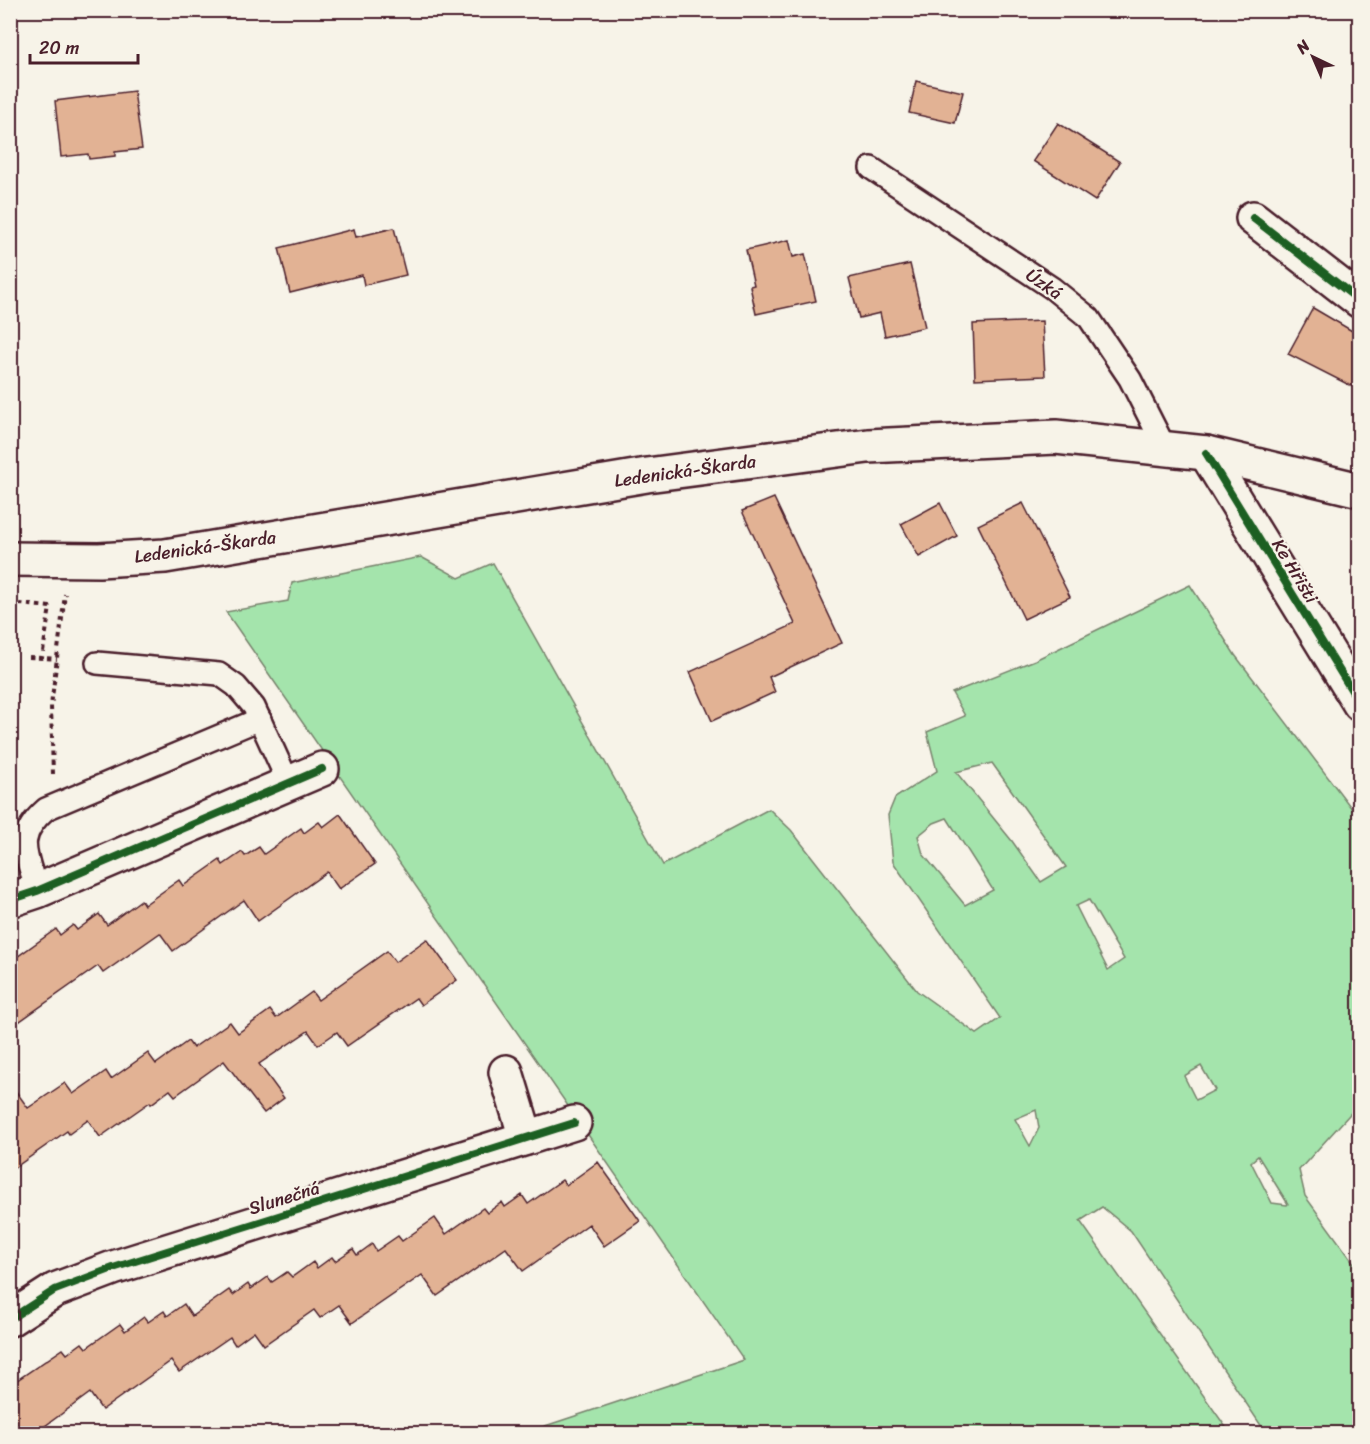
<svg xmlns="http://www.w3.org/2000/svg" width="1370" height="1444" viewBox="0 0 1370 1444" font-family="Sriracha,sans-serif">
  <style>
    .green { fill: #a4e4ac; stroke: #77826c; stroke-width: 1.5; fill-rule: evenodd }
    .building { fill: #e2b294; stroke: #4a1f2b; stroke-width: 1.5 }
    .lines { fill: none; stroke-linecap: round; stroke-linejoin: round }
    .lane-casing { stroke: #4a1f2b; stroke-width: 26 }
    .street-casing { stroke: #4a1f2b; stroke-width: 38 }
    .secondary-casing { stroke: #4a1f2b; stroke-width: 38 }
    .path { stroke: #4a1f2b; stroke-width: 4; stroke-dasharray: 4.5 4.5; stroke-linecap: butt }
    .lane { stroke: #f7f3e8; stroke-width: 21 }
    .street { stroke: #f7f3e8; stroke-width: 33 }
    .secondary { stroke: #f7f3e8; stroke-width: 33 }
    .cycleway-casing { stroke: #f7f3e8; stroke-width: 11 }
    .cycleway { stroke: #1b5e20; stroke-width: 8 }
    .labels { text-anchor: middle; stroke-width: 4.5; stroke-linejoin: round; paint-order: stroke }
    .street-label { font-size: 18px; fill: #4a1f2b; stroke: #f7f3e8 }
  </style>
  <rect width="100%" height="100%" fill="#f7f3e8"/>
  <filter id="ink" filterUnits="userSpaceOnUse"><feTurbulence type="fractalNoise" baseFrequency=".0167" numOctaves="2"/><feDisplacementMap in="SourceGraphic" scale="12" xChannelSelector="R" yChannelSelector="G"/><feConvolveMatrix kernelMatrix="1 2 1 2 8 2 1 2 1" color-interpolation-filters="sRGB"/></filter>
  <g filter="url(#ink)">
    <!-- green -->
    <path class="green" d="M 421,557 L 459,578 L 493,563 L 663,865 L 769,809 L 791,830 L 917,991 L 977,1034 L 1000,1018 L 893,862 L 888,815 L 895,798 L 937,771 L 927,732 L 965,716 L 952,693 L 1035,660 L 1190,585 L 1235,655 L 1359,818 L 1359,1104 L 1299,1170 L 1305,1196 L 1359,1270 L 1359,1433 L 1266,1433 L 1131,1231 L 1102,1207 L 1080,1221 L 1230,1433 L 524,1433 L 744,1360 L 226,612 L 288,601 L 292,583 ZM 992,763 L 1066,867 L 1041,882 L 1012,841 L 956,772 ZM 947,818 L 993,890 L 965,905 L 923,854 L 918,836 L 934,823 ZM 1089,900 L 1124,959 L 1108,970 L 1076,906 ZM 1201,1066 L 1215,1090 L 1196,1100 L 1184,1076 ZM 1036,1110 L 1039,1128 L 1030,1146 L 1015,1119 ZM 1258,1156 L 1288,1204 L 1287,1205 L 1272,1203 L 1251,1162 Z"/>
    <!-- building -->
    <g class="building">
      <path d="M 916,81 L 963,92 L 955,123 L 909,113 Z"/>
      <path d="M 134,91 L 142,149 L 115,152 L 115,156 L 89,159 L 88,154 L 61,157 L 55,101 Z"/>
      <path d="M 1058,123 L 1120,162 L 1095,201 L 1033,161 Z"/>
      <path d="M 394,228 L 406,275 L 364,285 L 362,275 L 290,293 L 279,248 L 354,229 L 356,237 Z"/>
      <path d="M 789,240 L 793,257 L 805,254 L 816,301 L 756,314 L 750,286 L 754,285 L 746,250 Z"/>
      <path d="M 910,264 L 925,327 L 885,336 L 880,313 L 859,318 L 849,278 Z"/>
      <path d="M 1313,308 L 1359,335 L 1359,390 L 1288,354 Z"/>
      <path d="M 1042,321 L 1045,376 L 975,379 L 973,324 Z"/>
      <path d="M 774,498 L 842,643 L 769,677 L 775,692 L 712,721 L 690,672 L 795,624 L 742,511 Z"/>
      <path d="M 940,503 L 957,536 L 919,557 L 901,524 Z"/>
      <path d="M 1023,503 L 1070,597 L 1024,619 L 978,525 Z"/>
      <path d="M 340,814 L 375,864 L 339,889 L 327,872 L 258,921 L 244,900 L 173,951 L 160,933 L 103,973 L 98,966 L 10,1028 L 10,962 L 56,929 L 60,935 L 73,925 L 77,930 L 99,914 L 107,925 L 141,900 L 144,905 L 179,880 L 183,886 L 220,860 L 223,865 L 242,852 L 245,856 L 259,847 L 264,854 L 301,828 L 304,833 L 319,822 L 323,827 Z"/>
      <path d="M 427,939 L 457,980 L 421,1005 L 416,998 L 347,1046 L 337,1032 L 318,1045 L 308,1031 L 259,1064 L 284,1098 L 264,1113 L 224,1061 L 175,1096 L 170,1090 L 151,1104 L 150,1102 L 100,1137 L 88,1120 L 69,1134 L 67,1131 L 10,1171 L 10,1083 L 28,1108 L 65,1083 L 73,1094 L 106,1071 L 111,1079 L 148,1053 L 156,1064 L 188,1041 L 193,1048 L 230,1022 L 238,1033 L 270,1010 L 276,1018 L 312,992 L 318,1000 L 387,951 L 395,962 Z"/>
      <path d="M 598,1162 L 640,1221 L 604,1246 L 589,1224 L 523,1271 L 506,1248 L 437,1296 L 422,1275 L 352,1323 L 339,1305 L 320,1318 L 314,1310 L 264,1345 L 254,1331 L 235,1345 L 230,1337 L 179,1372 L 171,1361 L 102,1410 L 90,1393 L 34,1434 L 10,1434 L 10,1385 L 63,1349 L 67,1354 L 82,1343 L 86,1348 L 120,1324 L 125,1331 L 144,1317 L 148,1322 L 164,1311 L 167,1316 L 184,1304 L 192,1316 L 229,1290 L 233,1295 L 248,1284 L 251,1289 L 268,1277 L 272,1282 L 287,1272 L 292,1277 L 313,1262 L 317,1268 L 332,1257 L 335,1261 L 353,1249 L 357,1255 L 372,1244 L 376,1251 L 398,1236 L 402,1241 L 435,1218 L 446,1234 L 483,1208 L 487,1213 L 502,1202 L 505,1207 L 522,1195 L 528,1204 L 562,1180 L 566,1185 Z"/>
    </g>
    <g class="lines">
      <!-- lane casing -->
      <g class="lane-casing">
        <g id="lane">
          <path d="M 871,168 L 1052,288 L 1089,318 L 1130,379 L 1165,448"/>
          <path d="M 97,663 L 219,674 L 236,686 L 254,707 L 289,784"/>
          <path d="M 37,891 C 27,854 13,838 46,809 L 260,719"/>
        </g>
      </g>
      <!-- street casing -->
      <g class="street-casing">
        <g id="street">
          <path d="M 1253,218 L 1360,301"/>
          <path d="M 1206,453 L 1360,704"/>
          <path d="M 10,900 L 37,891 L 322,769"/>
          <path d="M 506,1072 L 526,1138"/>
          <path d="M 10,1319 L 55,1290 L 113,1268 L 574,1123"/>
        </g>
      </g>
      <!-- secondary casing -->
      <g class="secondary-casing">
        <path id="secondary" d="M 10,559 L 99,560 L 165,556 L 647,475 L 868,446 L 1056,437 L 1206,453 L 1360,490"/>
      </g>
      <!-- path -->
      <g class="path">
        <path d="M 10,603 L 50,607 L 42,658"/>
        <path d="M 29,657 L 57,659"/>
        <path d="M 53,774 L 51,706 L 65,594"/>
      </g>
      <!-- lane -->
      <use href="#lane" class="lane"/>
      <!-- street -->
      <use href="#street" class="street"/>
      <!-- secondary -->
      <use href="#secondary" class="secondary"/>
      <!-- cycleway casing -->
      <g class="cycleway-casing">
        <g id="cycleway">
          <path d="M 1253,218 L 1360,301"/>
          <path d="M 1206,453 L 1360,704"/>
          <path d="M 10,900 L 37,891 L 322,769"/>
          <path d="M 10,1319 L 55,1290 L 113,1268 L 574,1123"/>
        </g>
      </g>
      <!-- cycleway -->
      <use href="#cycleway" class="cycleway"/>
    </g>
  </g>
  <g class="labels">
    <!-- street labels -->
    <g class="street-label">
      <text transform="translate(1044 284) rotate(35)" y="6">Úzká</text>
      <text transform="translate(685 471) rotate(-8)" y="6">Ledenická-Škarda</text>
      <text transform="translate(205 547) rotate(-8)" y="6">Ledenická-Škarda</text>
      <text transform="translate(1295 571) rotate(59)" y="6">Ke Hřišti</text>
      <text transform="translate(284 1198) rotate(-17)" y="6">Slunečná</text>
    </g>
  </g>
  <!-- margin -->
  <rect width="1370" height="1444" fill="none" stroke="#f7f3e8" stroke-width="36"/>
  <rect x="18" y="18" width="1334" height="1408" fill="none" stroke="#4a1f2b" stroke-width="2" filter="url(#ink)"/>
  <!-- north arrow -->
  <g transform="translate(1313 57) rotate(316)" stroke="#f7f3e8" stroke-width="4.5" paint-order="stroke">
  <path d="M0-4.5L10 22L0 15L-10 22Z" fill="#4a1f2b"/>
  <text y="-9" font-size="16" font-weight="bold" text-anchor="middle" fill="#4a1f2b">N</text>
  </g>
  <!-- scale -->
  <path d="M30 54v9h108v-9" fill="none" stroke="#4a1f2b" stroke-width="3"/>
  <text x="39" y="54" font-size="18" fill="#4a1f2b" stroke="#f7f3e8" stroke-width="4.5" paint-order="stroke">20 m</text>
</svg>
